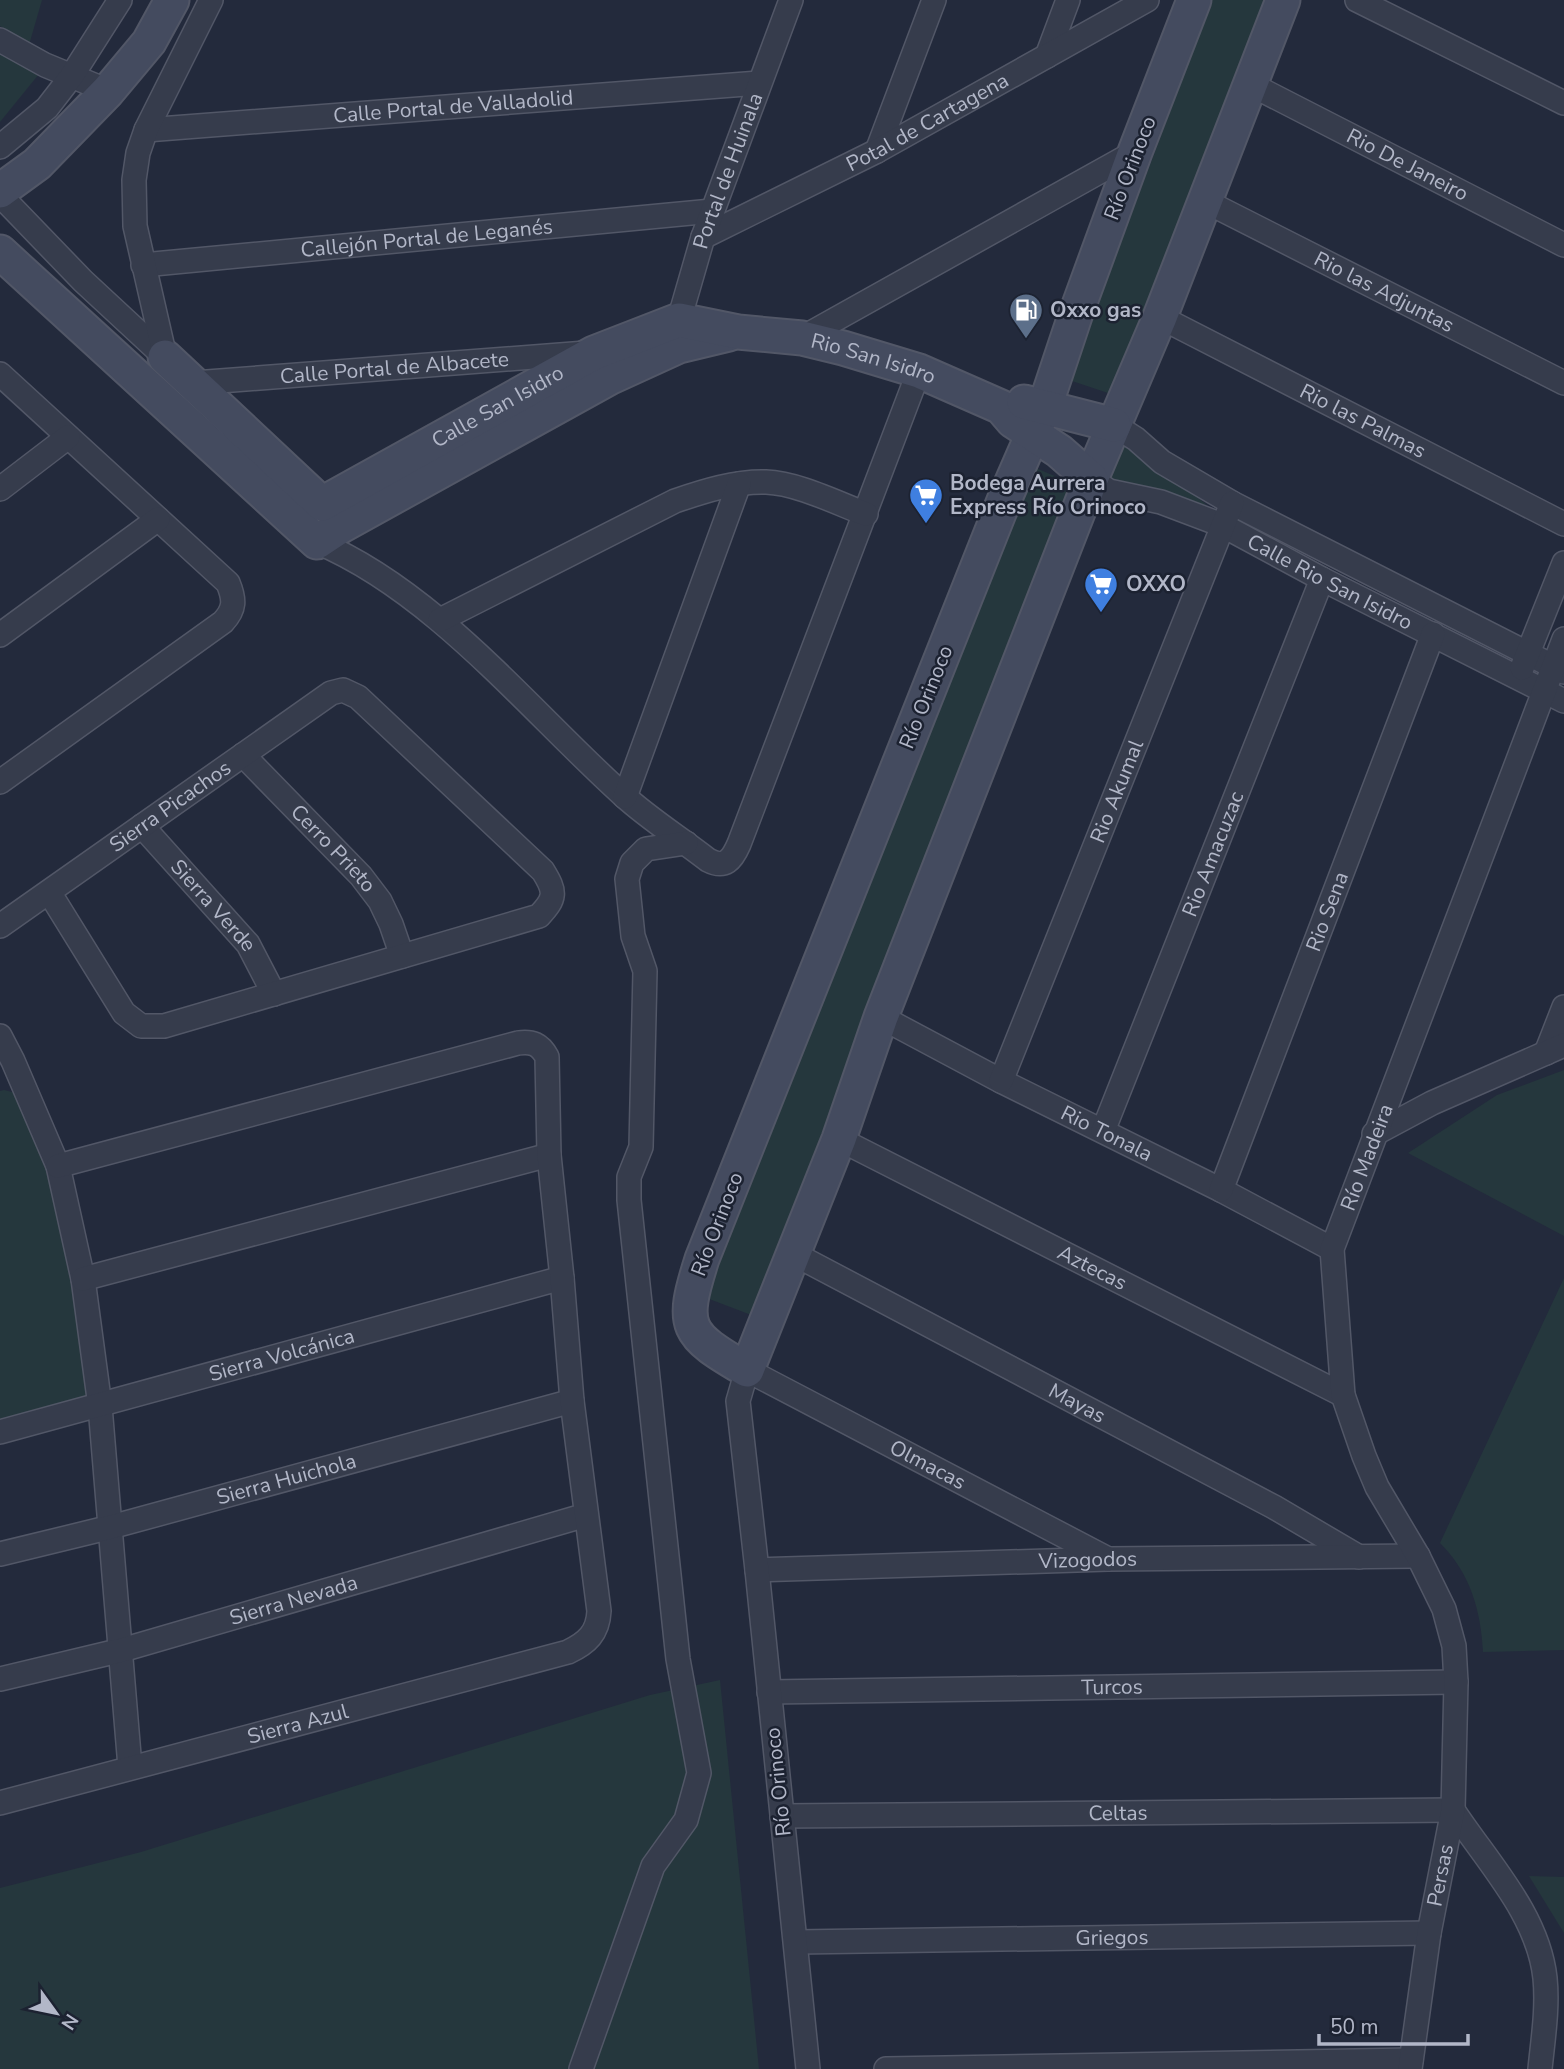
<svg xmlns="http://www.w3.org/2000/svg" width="1564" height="2069" viewBox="0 0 1564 2069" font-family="'Nunito Sans',sans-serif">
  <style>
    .green { fill: #25373d }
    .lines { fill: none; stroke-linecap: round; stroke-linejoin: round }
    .street-casing { stroke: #525767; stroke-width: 26 }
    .secondary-casing { stroke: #525767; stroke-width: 37 }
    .street { stroke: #363c4c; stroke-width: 23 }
    .secondary { stroke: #444b5f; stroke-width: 33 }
    .labels { text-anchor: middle; stroke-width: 5; stroke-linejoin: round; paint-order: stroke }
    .street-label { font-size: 21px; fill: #b2b7c8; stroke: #1c2231 }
    .poi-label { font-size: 21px; font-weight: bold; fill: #b2b7c8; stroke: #1c2231; text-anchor: start }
  </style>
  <rect width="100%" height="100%" fill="#232a3c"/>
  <!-- green -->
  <g class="green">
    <path d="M 0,0 L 42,0 L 29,45 L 0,26 Z"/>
    <path d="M 1212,0 L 1265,0 L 1111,394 L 1069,380 Z"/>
    <path d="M 0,54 L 39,74 L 0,122 Z"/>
    <path d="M 1120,436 L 1207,505 L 1189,502 L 1155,488 L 1104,481 Z"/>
    <path d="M 1031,466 L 1076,485 L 754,1316 L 704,1297 Z"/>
    <path d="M 1564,1070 L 1564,1236 L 1408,1153 L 1497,1095 Z"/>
    <path d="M 4,1090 L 16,1093 L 55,1173 L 93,1386 L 86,1400 L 0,1426 L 0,1091 Z"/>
    <path d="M 1564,1278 L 1564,1650 L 1483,1652 C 1481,1610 1470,1573 1440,1543 Z"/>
    <path d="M 720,1680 L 759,2069 L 0,2069 L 0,1888 L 141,1852 L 650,1695 Z"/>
    <path d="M 1529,1876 L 1564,1877 L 1564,1933 Z"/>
  </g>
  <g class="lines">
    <!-- street casing -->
    <g class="street-casing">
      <g id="street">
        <path d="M 1357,0 L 1564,103"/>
        <path d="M 0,40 L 45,65 L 108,91"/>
        <path d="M 1047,56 L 1068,0"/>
        <path id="s1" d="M 1250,84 L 1564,245"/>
        <path id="s2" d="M 146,130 L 759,83"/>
        <path d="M 0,147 L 47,108 L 71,77 L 120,0"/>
        <path d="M 877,151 L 934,0"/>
        <path d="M 0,195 L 83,281 L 165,357"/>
        <path id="s3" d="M 1205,201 L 1564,383"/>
        <path id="s4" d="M 703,237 L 877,151 L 1147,0"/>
        <path id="s5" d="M 143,265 L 712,211"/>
        <path id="s6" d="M 1160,317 L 1564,524"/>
        <path id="s7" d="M 679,335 L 679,320 L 703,237 L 791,0"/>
        <path d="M 802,338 L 1135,152"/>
        <path d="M 165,357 L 135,226 L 134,180 L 138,153 L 146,130 L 211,0"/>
        <path d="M 0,374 L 228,583 C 235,600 235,609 223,622 L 0,782"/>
        <path id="s8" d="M 194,383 L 586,353"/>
        <path d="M 1114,425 L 1136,439 L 1162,462 L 1232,503 L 1564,672"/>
        <path id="s9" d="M 1091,479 L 1109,491 L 1161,502 L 1222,525 L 1322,579 L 1564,701"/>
        <path d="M 0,489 L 68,437"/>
        <path d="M 317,542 C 434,591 530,711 623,795 C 649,819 680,838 708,860 C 725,869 732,860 739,844 L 919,371"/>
        <path d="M 440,620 L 675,501 C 704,491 736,481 766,482 C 797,483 837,503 866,514"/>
        <path d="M 0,635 L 158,519"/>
        <path d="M 1522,668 L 1564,563"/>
        <path id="s10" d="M 243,755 L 361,876 L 380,901 L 391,924 L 402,956"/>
        <path d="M 625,797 L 739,484"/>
        <path id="s11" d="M 142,826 L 248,944 L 274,994"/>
        <path id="s12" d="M 0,926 L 331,693 L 343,690 L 358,697 L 543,871 C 556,892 556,898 539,916 L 164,1026 L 141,1026 L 124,1013 L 49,892"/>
        <path id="s13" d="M 881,1017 L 1001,1081 L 1221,1190 L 1332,1249"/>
        <path d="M 0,1036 L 13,1061 L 58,1166 L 83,1279 L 100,1406 L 130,1767"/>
        <path d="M 1546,1053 L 1564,1007"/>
        <path id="s14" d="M 1001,1081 L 1232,503"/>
        <path id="s15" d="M 1103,1131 L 1322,579"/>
        <path d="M 1374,1134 L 1432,1103 L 1564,1045"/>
        <path id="s16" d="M 839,1139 L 1343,1395"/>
        <path id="s17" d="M 1221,1190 L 1433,634"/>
        <path id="s18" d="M 794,1254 L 1274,1507 L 1359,1557"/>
        <path d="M 83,1279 L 549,1155"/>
        <path id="s19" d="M 0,1432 L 562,1278"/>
        <path id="s20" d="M 0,1554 L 111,1527 L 572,1401"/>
        <path id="s21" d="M 757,1570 L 1108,1559 L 1418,1556"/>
        <path id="s22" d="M 0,1679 L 122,1650 L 586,1515"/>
        <path id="s23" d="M 769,1692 L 1456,1682"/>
        <path id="s24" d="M 0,1803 L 568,1652 C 587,1643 598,1633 599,1611 L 572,1401 L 562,1278 L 549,1155 L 547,1057 C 540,1044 532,1041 518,1043 L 58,1166"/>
        <path d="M 1453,1810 C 1487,1862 1538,1914 1545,1978 C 1548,2008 1543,2039 1540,2069"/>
        <path id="s25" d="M 782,1816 L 1453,1810"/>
        <path id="s26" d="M 797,1942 L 1429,1933"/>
        <path d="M 581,2069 L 653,1866 L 686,1820 L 699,1773 L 678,1659 L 629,1200 L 629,1177 L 641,1147 L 645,971 L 633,936 L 627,879 L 632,863 L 646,849 L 686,843"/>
        <path id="s27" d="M 808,2069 L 757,1570 L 738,1401 L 747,1370 L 1108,1559"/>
        <path d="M 886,2069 L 1411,2060"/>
        <path id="s28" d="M 1410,2069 L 1429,1933 L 1453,1810 L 1456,1682 L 1454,1646 L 1444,1609 L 1418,1556 L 1377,1487 L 1364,1456 L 1343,1395 L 1332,1249 L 1564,639"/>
      </g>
    </g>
    <!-- secondary casing -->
    <g class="secondary-casing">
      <g id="secondary">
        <path d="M 1194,0 L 1135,152 L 1075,316 L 1045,406 L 1005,498 L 702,1259 C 680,1328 685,1334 747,1370 L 839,1139 L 881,1017 L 1091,479 L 1160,317 L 1283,0"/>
        <path d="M 0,191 L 37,164 L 108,91 L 149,42 L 172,0"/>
        <path d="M 0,252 L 317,542 L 341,526 L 609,378 L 679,346 L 729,334"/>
        <path id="s29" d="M 165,357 L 322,504 L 594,353 L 679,320 L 738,332 L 802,338 L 843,348 L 919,371 L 1001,407 L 1013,421 L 1059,451 L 1091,479"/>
        <path d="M 1024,402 L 1114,425"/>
      </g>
    </g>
    <!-- street -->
    <use href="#street" class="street"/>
    <!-- secondary -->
    <use href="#secondary" class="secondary"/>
  </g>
  <!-- icons -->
  <defs>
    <g id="fuel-pin" transform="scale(1.75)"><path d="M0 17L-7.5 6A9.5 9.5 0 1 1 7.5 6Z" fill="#5c6f8a" stroke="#1c2231"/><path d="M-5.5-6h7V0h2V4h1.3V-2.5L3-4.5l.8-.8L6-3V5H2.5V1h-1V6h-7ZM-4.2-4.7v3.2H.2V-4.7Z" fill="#fff"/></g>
    <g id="supermarket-pin" transform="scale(1.75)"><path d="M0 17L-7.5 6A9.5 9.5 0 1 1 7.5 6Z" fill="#3f7fe0" stroke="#1c2231"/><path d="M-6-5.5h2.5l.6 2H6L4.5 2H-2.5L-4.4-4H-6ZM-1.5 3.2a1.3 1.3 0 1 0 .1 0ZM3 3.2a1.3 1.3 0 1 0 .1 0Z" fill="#fff"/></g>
  </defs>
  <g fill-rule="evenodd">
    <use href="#fuel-pin" x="1026" y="310"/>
    <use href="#supermarket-pin" x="926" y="495"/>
    <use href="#supermarket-pin" x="1101" y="584"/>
  </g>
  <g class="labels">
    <!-- street labels -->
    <g class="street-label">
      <text dy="7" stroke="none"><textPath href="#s2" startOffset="308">Calle Portal de Valladolid</textPath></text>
      <text dy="7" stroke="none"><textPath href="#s4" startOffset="252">Potal de Cartagena</textPath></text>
      <text dy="7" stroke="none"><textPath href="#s1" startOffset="177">Rio De Janeiro</textPath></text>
      <text transform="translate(1130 168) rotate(-69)" y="7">Río Orinoco</text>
      <text dy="7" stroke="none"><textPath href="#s7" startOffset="172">Portal de Huinala</textPath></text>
      <text dy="7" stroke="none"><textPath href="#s5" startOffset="285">Callejón Portal de Leganés</textPath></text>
      <text dy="7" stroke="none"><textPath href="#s3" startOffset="201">Rio las Adjuntas</textPath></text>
      <text dy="7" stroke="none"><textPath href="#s29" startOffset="816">Rio San Isidro</textPath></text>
      <text dy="7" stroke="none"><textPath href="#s8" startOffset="201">Calle Portal de Albacete</textPath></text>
      <text dy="7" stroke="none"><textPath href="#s29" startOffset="416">Calle San Isidro</textPath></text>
      <text dy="7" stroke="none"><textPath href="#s6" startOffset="228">Rio las Palmas</textPath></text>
      <text dy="7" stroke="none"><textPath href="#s9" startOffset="262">Calle Rio San Isidro</textPath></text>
      <text transform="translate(926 697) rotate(-68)" y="7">Río Orinoco</text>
      <text dy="7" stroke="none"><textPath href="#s14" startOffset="312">Rio Akumal</textPath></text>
      <text dy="7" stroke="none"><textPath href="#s12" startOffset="208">Sierra Picachos</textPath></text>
      <text dy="7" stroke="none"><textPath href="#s10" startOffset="130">Cerro Prieto</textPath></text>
      <text dy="7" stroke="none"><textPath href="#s15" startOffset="298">Rio Amacuzac</textPath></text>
      <text dy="7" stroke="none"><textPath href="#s11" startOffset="107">Sierra Verde</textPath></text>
      <text dy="7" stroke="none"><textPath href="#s17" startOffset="298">Rio Sena</textPath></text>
      <text dy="7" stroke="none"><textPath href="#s13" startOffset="254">Rio Tonala</textPath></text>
      <text dy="7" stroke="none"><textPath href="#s28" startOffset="947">Río Madeira</textPath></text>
      <text transform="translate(717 1224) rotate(-69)" y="7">Río Orinoco</text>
      <text dy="7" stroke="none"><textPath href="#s16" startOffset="284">Aztecas</textPath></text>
      <text dy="7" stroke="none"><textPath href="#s19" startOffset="292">Sierra Volcánica</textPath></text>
      <text dy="7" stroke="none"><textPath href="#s18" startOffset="320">Mayas</textPath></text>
      <text dy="7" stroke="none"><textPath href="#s27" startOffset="908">Olmacas</textPath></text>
      <text dy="7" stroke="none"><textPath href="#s20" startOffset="296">Sierra Huichola</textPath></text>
      <text dy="7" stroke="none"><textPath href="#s21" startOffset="331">Vizogodos</textPath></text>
      <text dy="7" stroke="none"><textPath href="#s22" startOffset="304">Sierra Nevada</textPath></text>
      <text dy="7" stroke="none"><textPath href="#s23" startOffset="343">Turcos</textPath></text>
      <text dy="7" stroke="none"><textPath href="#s24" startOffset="308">Sierra Azul</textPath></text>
      <text transform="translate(778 1782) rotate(-96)" y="7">Río Orinoco</text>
      <text dy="7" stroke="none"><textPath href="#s25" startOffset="336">Celtas</textPath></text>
      <text dy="7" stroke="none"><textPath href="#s28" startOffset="196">Persas</textPath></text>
      <text dy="7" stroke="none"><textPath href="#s26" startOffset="315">Griegos</textPath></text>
    </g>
    <!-- poi labels -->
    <g class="poi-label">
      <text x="1050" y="317">Oxxo gas</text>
      <text x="950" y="490">Bodega Aurrera<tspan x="950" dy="24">Express Río Orinoco</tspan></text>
      <text x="1126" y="591">OXXO</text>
    </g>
  </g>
  <!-- north arrow -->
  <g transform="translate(56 2013) rotate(123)" stroke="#1c2231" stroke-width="5" paint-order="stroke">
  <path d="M0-5L12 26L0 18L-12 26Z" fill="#b2b7c8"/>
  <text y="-10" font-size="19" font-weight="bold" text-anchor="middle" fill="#b2b7c8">N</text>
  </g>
  <!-- scale -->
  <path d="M1319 2034v10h149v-10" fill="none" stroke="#b2b7c8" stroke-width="3.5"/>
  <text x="1330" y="2034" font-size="21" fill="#b2b7c8" stroke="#1c2231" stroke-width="5" paint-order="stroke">50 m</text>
</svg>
